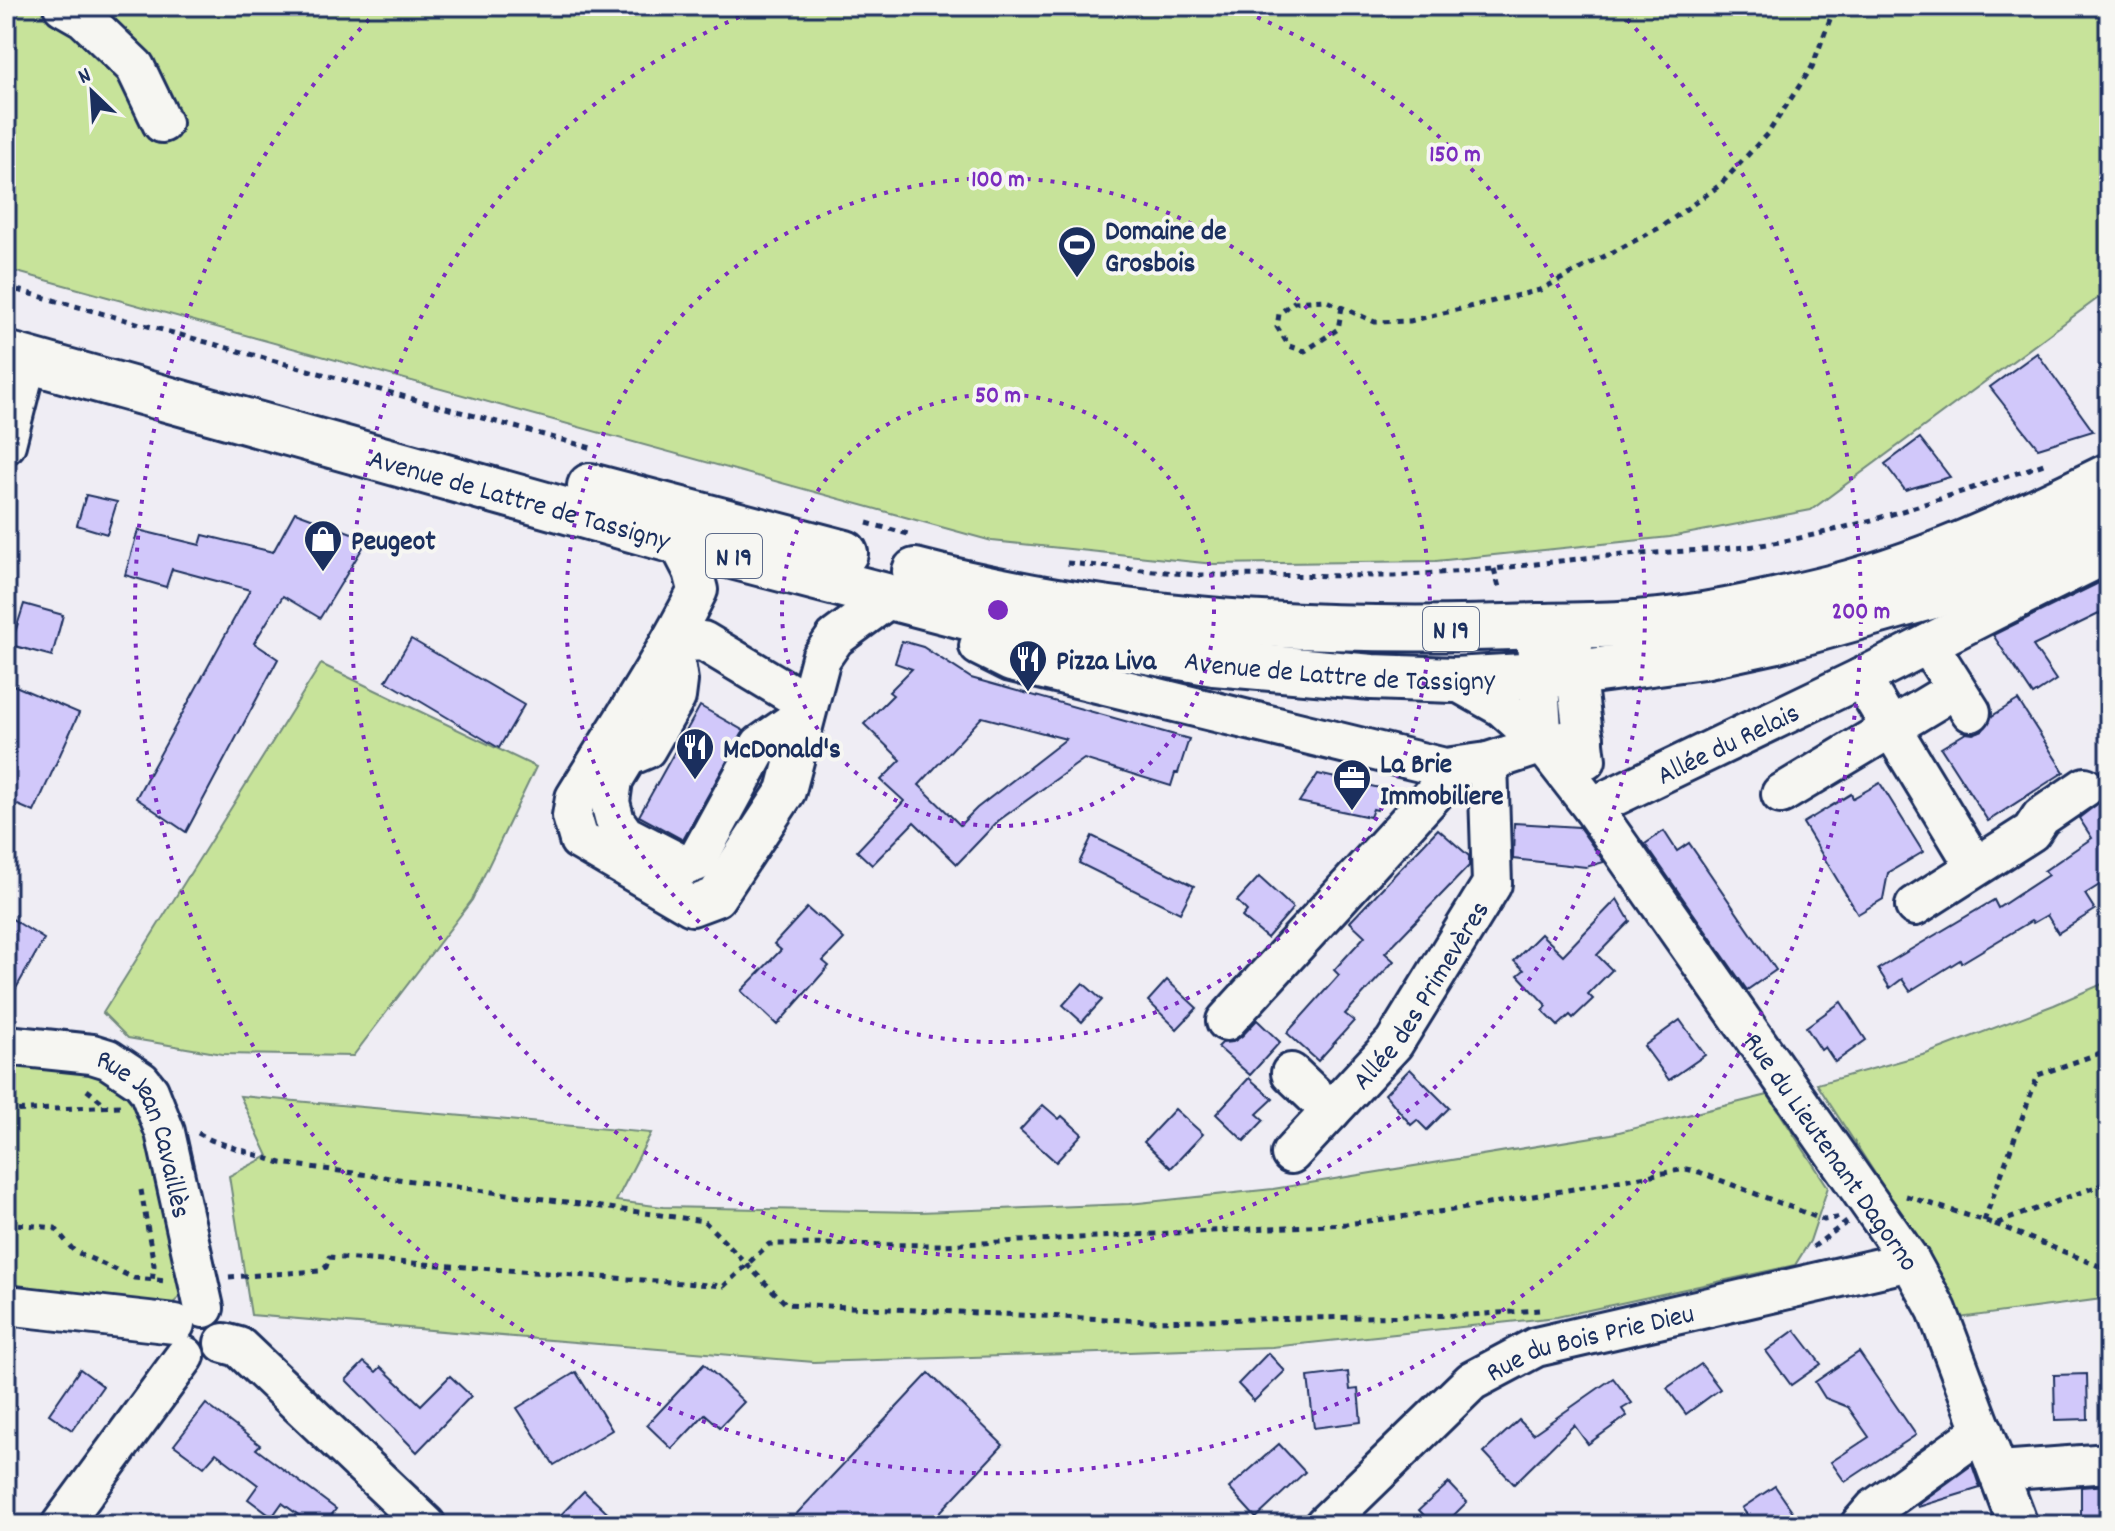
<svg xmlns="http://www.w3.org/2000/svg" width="2115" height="1531" viewBox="0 0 2115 1531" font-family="Dekko,sans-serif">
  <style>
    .green { fill: #c7e39a; stroke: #71897c; stroke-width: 2 }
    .building { fill: #d1c8fa; stroke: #1b2f5e; stroke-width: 2; fill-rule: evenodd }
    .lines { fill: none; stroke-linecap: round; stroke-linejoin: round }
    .minor-casing { stroke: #1b2f5e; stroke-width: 44 }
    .major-casing { stroke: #1b2f5e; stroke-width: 50 }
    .path { stroke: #1b2f5e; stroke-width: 5; stroke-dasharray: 6 6; stroke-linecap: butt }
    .minor { stroke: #f6f6f2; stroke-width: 38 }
    .major { stroke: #f6f6f2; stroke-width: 44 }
    .ring { fill: none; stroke: #7b2cbf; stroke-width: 4; stroke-dasharray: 4 8 }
    .labels { text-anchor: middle; stroke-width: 8; stroke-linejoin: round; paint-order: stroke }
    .shield { fill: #f6f6f2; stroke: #5d6b8a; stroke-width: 2 }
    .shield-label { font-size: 26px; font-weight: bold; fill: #1b2f5e }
    .poi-label { font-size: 28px; font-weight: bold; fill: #1b2f5e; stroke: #f6f6f2; text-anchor: start }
    .street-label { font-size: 28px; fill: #1b2f5e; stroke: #f6f6f2 }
    .centre { fill: #7b2cbf; stroke: #f6f6f2; stroke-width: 4 }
    .ring-label { font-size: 24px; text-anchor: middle; font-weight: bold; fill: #7b2cbf; stroke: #f6f6f2; stroke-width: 8; stroke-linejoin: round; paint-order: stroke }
  </style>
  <rect width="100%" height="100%" fill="#efedf4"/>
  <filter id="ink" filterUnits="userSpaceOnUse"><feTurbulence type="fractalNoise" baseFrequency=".0125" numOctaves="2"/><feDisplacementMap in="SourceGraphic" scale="16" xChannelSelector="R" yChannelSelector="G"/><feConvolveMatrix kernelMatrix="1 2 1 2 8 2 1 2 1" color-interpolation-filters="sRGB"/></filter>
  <g filter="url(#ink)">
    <!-- green -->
    <g class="green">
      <path d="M 6,6 L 2109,6 L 2109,290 L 1811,510 L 1670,537 L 1436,561 L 1214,564 L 992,541 L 6,269 Z"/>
      <path d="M 321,664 L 536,767 L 472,900 L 353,1056 L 222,1054 L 128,1038 L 103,1013 Z"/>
      <path d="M 2109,981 L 2109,1298 L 1959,1318 L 1951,1291 L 1817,1084 L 1926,1054 L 2054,1005 Z"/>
      <path d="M 6,1057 L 109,1076 L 137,1095 L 184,1293 L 169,1307 L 6,1291 Z"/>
      <path d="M 1768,1095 L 1828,1187 L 1810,1241 L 1795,1265 L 1557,1317 L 1272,1347 L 1099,1353 L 814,1362 L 251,1315 L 229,1176 L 268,1156 L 240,1096 L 651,1133 L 616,1201 L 663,1207 L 919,1212 L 1129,1204 L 1273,1189 L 1611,1134 Z"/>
    </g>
    <!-- building -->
    <g class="building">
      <path d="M 2037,353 L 2093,431 L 2038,448 L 1990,387 Z"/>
      <path d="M 1920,438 L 1950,477 L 1905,490 L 1885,464 Z"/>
      <path d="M 86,495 L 117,502 L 107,534 L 77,525 Z"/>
      <path d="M 295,512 L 368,539 L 320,618 L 283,596 L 254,643 L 278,659 L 186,832 L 136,798 L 250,590 L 172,569 L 166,587 L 125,575 L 138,530 L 200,545 L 203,535 L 273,552 Z"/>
      <path d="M 2109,578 L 2109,609 L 2033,646 L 2056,680 L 2033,695 L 1993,635 Z"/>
      <path d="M 24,604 L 63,615 L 52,656 L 11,645 Z"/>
      <path d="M 411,639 L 524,705 L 499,748 L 386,681 Z"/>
      <path d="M 902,641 L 923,647 L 971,678 L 1189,739 L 1178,773 L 1175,773 L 1171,786 L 1084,759 L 998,821 L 957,864 L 914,822 L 872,865 L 857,851 L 904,801 L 881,780 L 901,760 L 864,724 L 893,695 L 889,692 L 912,669 L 895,663 ZM 982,717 L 1066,739 L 977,808 L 960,825 L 919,785 Z"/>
      <path d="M 6,682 L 79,713 L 34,812 L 6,800 Z"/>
      <path d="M 2018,700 L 2064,772 L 1988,821 L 1941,748 L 1966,733 L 1973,734 L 1983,730 L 1992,716 Z"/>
      <path d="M 700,706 L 744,731 L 683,840 L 639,816 Z"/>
      <path d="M 1318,774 L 1384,789 L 1377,810 L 1373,809 L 1370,817 L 1299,802 Z"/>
      <path d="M 1880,783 L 1923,852 L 1888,873 L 1883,899 L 1858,914 L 1803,823 L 1851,794 L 1853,798 Z"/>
      <path d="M 2101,801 L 2109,813 L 2109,879 L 2085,894 L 2095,910 L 2058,933 L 2047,915 L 2033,923 L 2031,921 L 1961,963 L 1960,960 L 1910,991 L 1902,979 L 1890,988 L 1878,969 L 1994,900 L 1998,908 L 2048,875 L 2044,871 L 2092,838 L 2079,818 Z"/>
      <path d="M 1514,823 L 1579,827 L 1604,862 L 1586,867 L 1513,859 Z"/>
      <path d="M 1438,829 L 1469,856 L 1469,866 L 1385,953 L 1394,961 L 1345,1014 L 1354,1021 L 1318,1061 L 1287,1033 L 1339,975 L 1334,970 L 1365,936 L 1350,922 Z"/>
      <path d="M 1664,831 L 1677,851 L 1689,843 L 1776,970 L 1747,990 L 1645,844 Z"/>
      <path d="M 1092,836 L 1194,886 L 1180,913 L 1079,863 Z"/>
      <path d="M 1259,877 L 1293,908 L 1267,938 L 1242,917 L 1247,911 L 1237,901 Z"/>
      <path d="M 1617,899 L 1630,921 L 1597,955 L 1612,970 L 1588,994 L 1593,999 L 1573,1018 L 1570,1015 L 1558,1026 L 1543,1011 L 1547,1006 L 1518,975 L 1524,970 L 1514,961 L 1541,934 L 1563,955 Z"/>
      <path d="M 807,908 L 816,916 L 819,915 L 844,939 L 823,961 L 829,966 L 777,1025 L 741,991 L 781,950 L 774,944 Z"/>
      <path d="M 6,915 L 44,939 L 6,1006 Z"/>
      <path d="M 1167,980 L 1197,1008 L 1177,1029 L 1148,1001 Z"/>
      <path d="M 1083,983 L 1102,1000 L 1082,1022 L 1063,1005 Z"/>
      <path d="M 1841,1002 L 1866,1040 L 1835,1062 L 1825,1047 L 1821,1050 L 1806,1027 Z"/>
      <path d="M 1257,1020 L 1280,1042 L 1250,1075 L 1218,1047 L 1222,1043 L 1233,1042 L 1242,1036 Z"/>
      <path d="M 1680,1020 L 1705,1055 L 1669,1080 L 1644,1046 Z"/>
      <path d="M 1410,1069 L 1449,1108 L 1427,1130 L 1417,1120 L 1411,1125 L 1385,1094 Z"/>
      <path d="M 1249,1078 L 1273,1099 L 1257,1114 L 1264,1120 L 1244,1141 L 1216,1114 Z"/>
      <path d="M 1043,1105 L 1059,1119 L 1062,1116 L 1082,1134 L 1056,1162 L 1020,1130 Z"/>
      <path d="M 1175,1109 L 1203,1134 L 1171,1168 L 1144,1142 Z"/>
      <path d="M 1795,1330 L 1821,1364 L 1791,1385 L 1766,1351 Z"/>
      <path d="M 1859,1352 L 1916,1435 L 1845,1482 L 1831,1462 L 1869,1437 L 1848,1407 L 1825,1398 L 1815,1382 Z"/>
      <path d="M 1268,1353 L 1285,1371 L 1254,1401 L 1238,1384 Z"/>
      <path d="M 364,1362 L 376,1372 L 381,1367 L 421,1405 L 450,1376 L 471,1396 L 417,1452 L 346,1380 Z"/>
      <path d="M 704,1364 L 744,1402 L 720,1427 L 705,1414 L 672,1449 L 647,1425 Z"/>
      <path d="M 1701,1364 L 1720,1389 L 1686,1414 L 1667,1388 Z"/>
      <path d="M 80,1369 L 103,1386 L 72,1430 L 49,1414 Z"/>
      <path d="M 576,1372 L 612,1430 L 554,1465 L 517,1408 Z"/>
      <path d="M 1348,1372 L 1350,1390 L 1358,1389 L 1361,1422 L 1314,1428 L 1308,1377 Z"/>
      <path d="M 929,1373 L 1003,1445 L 928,1525 L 786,1525 Z"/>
      <path d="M 2087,1374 L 2088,1419 L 2055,1420 L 2054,1375 Z"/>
      <path d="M 1613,1378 L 1632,1403 L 1622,1409 L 1627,1416 L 1588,1444 L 1574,1425 L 1514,1484 L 1484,1452 L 1519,1420 L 1533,1434 Z"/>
      <path d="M 206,1404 L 260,1445 L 256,1449 L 336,1509 L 324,1525 L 312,1525 L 282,1503 L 272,1517 L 248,1499 L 258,1485 L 216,1453 L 204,1467 L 174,1445 Z"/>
      <path d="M 1279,1444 L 1305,1472 L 1256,1518 L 1229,1488 Z"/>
      <path d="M 1972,1465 L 1980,1488 L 1918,1507 L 1917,1505 Z"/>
      <path d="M 1449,1483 L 1467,1502 L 1444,1525 L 1433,1525 L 1419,1510 Z"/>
      <path d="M 2109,1485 L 2109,1525 L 2081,1525 L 2081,1487 Z"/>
      <path d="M 1775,1486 L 1802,1525 L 1755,1525 L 1742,1508 Z"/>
      <path d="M 584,1491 L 620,1525 L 551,1525 Z"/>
    </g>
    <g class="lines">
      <!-- minor casing -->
      <g class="minor-casing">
        <g id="minor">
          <path d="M 63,6 L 84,18 L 135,67 L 162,123"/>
          <path d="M 6,444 L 27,361"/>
          <path d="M 678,542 L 693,571 L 698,590 C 662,662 617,729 575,798 L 572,816 L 579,840 L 692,906 L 716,897 L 786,791 L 821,658 L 835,638 L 892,596"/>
          <path d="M 2016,599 L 2109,553"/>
          <path d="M 1535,626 L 1543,744"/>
          <path d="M 1570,626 L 1586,760"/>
          <path d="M 1928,644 L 1971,712"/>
          <path d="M 979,646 L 1011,662 L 1445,768 L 1488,762 L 1543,744 L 1584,738"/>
          <path d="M 1861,678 L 1975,866"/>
          <path id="s1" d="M 1454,680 L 1502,707 L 1543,744 L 1592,807 L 1910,1261 L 1937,1310 L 2018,1525"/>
          <path d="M 805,714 L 760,745 L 696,862 L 685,866 L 625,835 L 615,821 L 610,802 L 613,780 L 627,757 L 646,749 L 676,697 L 678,681 L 672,643 L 703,641 L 808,704"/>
          <path d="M 1781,794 L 1937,700"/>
          <path id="s2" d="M 1592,807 L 1861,678 L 2016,599 L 2001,567"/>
          <path d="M 1915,906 L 2031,832 L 2041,817 L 2085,787"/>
          <path d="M 1226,1021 L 1438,789 L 1445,768"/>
          <path id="s3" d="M 6,1045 L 92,1054 L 108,1059 L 141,1081 L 149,1091 L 165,1132 L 204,1308"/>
          <path d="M 1291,1073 L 1331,1111"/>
          <path id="s4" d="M 1291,1154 L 1394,1043 L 1492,884 L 1488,762"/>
          <path d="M 6,1305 L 175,1324"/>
          <path d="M 224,1343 L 239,1347 L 426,1525"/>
          <path d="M 1999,1471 L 2109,1463"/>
          <path d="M 61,1525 L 185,1356"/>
          <path id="s5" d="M 1324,1525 L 1472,1381 L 1536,1347 L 1910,1261"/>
          <path d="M 1860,1525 L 1874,1509 L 1983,1430"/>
        </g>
      </g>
      <!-- major casing -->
      <g class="major-casing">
        <g id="major">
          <path id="s6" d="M 6,354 L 678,542 L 986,622 L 1214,663 L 1372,677 L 1454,680 L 1576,673 L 1703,656 L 1777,640 L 1933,596 L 2001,567 L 2109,514"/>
          <path d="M 590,486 L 845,553"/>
          <path d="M 915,571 C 1118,624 1330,634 1538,626 C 1571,625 1603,626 1636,623 C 1696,619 1759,605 1818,591 C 1919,567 2016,522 2109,476"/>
        </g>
      </g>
      <!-- path -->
      <g class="path">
        <path d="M 6,287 L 595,449"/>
        <path d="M 1342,307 L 1338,329 L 1305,351 L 1289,346 L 1277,327 L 1279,314 L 1294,302 L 1325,300 L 1375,322 L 1410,321 L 1540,290 L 1661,227 L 1720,185 L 1768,133 L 1812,67 L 1835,6"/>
        <path d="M 867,523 L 912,535"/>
        <path d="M 1067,563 L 1197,575 L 1394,576 L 1494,569 L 1594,557 L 1748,547 C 1850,533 1950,495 2047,463"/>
        <path d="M 1494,569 L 1500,591"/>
        <path d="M 87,1090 L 107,1106"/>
        <path d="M 6,1111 L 121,1106"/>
        <path d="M 198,1133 L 211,1140 L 281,1163 L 704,1221 L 786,1304 L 1148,1321 L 1471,1315 L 1539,1310"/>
        <path d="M 141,1190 L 154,1265 L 152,1282"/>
        <path d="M 1906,1196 L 1995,1224 L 2109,1182"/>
        <path d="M 1984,1221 L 2038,1075 L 2109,1050"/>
        <path d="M 6,1223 L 55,1228 L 74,1251 L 134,1278 L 167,1281"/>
        <path d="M 1995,1224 L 2109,1270"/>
        <path d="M 1813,1247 L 1847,1222"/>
        <path d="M 229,1277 L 319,1271 L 326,1267 L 329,1257 L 724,1286 L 769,1244 L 943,1245 L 1346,1224 L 1460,1209 L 1686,1169 L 1699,1172 L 1824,1220 L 1842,1217"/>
      </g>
      <!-- minor -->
      <use href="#minor" class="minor"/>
      <!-- major -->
      <use href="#major" class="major"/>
    </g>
  </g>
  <!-- distance rings -->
  <g class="ring">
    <circle cx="998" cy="610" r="216"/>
    <circle cx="998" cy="610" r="432"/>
    <path d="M1235 8A647 647 0 1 1 761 8"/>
    <path d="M1619 11A863 863 0 1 1 377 11"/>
  </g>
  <!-- icons -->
  <defs>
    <g id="stadium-pin" transform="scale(2)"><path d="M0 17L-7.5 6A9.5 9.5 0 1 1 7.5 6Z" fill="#1b2f5e" stroke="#f6f6f2"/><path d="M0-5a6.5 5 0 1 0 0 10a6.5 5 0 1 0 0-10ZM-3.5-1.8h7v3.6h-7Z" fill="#fff"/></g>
    <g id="shop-pin" transform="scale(2)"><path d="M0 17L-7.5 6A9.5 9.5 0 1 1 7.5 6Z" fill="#1b2f5e" stroke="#f6f6f2"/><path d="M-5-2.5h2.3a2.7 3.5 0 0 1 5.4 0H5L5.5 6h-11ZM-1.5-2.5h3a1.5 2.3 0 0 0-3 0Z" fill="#fff"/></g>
    <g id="restaurant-pin" transform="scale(2)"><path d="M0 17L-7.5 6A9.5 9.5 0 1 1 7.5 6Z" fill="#1b2f5e" stroke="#f6f6f2"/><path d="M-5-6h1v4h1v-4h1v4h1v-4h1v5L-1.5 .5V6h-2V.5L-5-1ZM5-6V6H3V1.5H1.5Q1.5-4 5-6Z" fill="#fff"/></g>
    <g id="office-pin" transform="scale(2)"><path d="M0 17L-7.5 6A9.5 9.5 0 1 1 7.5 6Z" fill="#1b2f5e" stroke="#f6f6f2"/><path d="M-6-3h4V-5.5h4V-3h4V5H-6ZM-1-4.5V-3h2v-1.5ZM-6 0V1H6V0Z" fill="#fff"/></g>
  </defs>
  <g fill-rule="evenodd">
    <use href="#stadium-pin" x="1077" y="245"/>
    <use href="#shop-pin" x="323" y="539"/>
    <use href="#restaurant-pin" x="1028" y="659"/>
    <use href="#restaurant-pin" x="695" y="747"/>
    <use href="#office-pin" x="1352" y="778"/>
  </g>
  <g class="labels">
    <!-- shield labels -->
    <g class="shield">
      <rect x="706" y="534" width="56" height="44" rx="6"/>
      <rect x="1423" y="607" width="56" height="44" rx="6"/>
    </g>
    <g class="shield-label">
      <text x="734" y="565">N 19</text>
      <text x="1451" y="638">N 19</text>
    </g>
    <!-- poi labels -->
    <g class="poi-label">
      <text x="1105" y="239">Domaine de<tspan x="1105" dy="32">Grosbois</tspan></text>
      <text x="351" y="549">Peugeot</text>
      <text x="1056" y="669">Pizza Liva</text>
      <text x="723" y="757">McDonald's</text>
      <text x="1380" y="772">La Brie<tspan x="1380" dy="32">Immobiliere</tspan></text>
    </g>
    <!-- street labels -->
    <g class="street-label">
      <text dy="10" stroke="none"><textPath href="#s6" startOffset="534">Avenue de Lattre de Tassigny</textPath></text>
      <text dy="10" stroke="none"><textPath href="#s6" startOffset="1374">Avenue de Lattre de Tassigny</textPath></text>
      <text dy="10" stroke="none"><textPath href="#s2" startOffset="150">Allée du Relais</textPath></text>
      <text dy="10" stroke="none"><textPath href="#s4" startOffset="206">Allée des Primevères</textPath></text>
      <text dy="10" stroke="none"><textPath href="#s3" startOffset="190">Rue Jean Cavaillès</textPath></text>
      <text dy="10" stroke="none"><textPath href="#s1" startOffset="610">Rue du Lieutenant Dagorno</textPath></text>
      <text dy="10" stroke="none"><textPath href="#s5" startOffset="332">Rue du Bois Prie Dieu</textPath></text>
    </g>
  </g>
  <circle cx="998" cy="610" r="12" class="centre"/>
  <g class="ring-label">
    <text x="1455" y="161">150 m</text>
    <text x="998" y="186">100 m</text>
    <text x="998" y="402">50 m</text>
    <text x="1861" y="618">200 m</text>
  </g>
  <!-- margin -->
  <rect width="2115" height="1531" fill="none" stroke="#f6f6f2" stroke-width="32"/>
  <rect x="16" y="16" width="2083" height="1499" fill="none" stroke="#1b2f5e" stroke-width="3" filter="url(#ink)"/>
  <!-- north arrow -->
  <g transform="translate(92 92) rotate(335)" stroke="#f6f6f2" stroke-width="6" paint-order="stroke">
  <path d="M0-6L14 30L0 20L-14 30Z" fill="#1b2f5e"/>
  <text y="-12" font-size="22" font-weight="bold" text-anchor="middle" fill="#1b2f5e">N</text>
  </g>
</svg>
